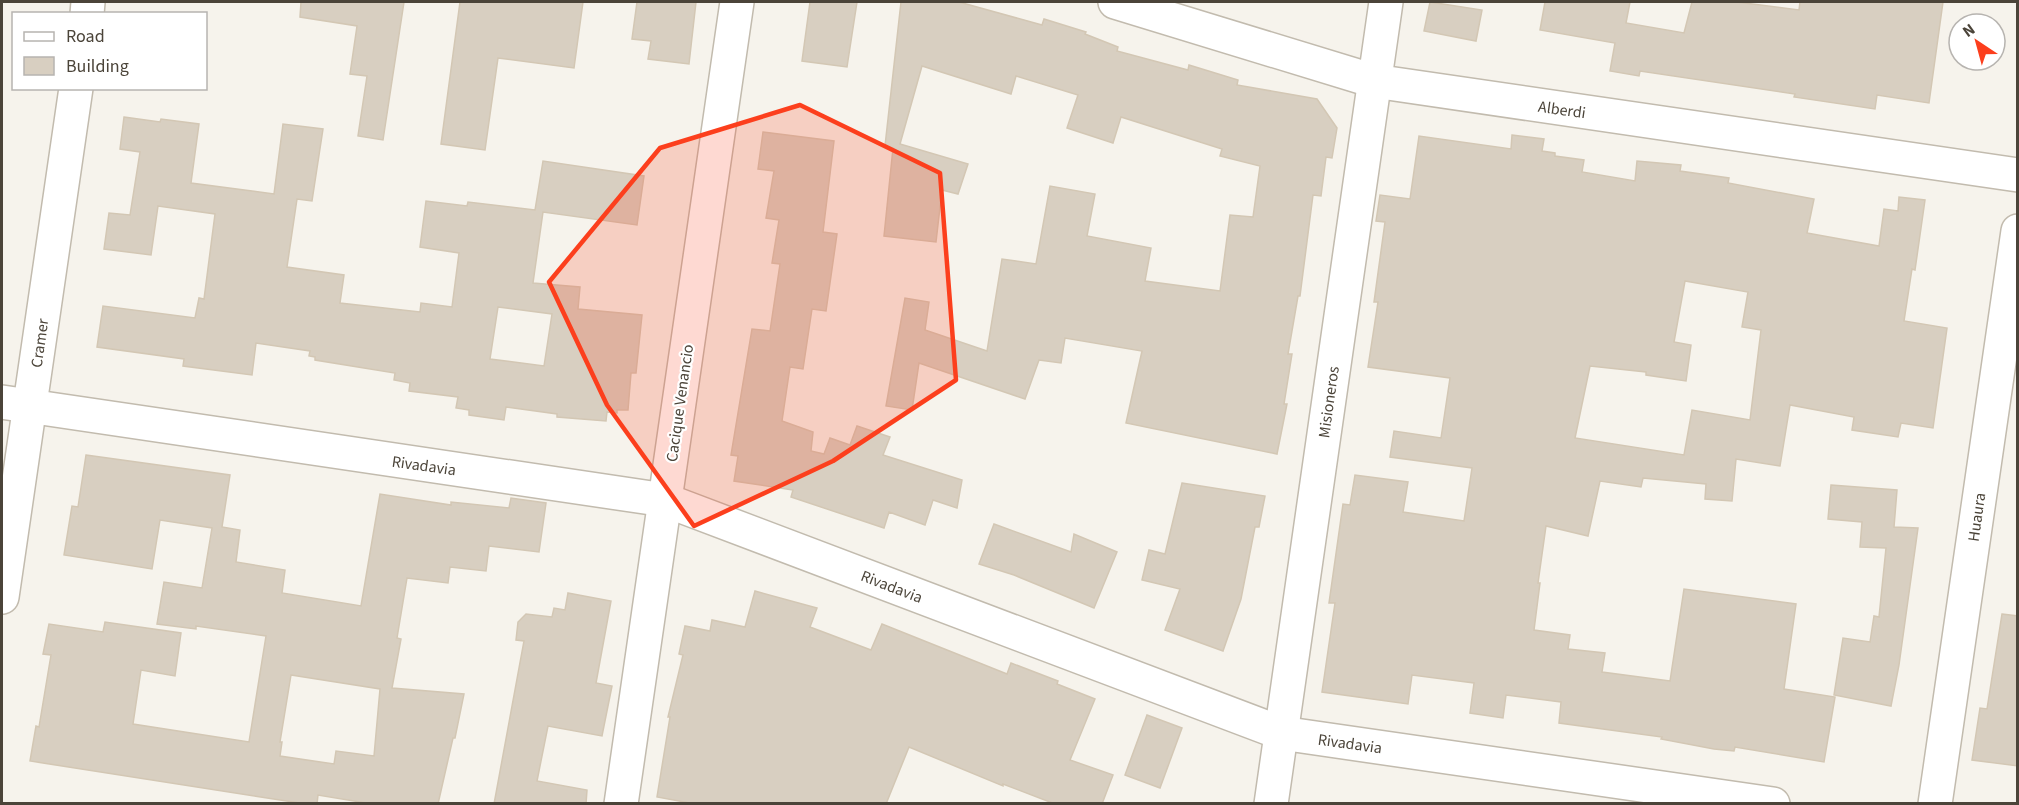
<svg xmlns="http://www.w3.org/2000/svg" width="2019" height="805" viewBox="0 0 2019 805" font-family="'Source Sans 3',sans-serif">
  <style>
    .building { fill: #d8cfc1; stroke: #d3c7b4; stroke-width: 1.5; fill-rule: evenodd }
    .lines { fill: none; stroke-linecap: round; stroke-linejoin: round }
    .street-casing { stroke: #c2bbae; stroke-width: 36 }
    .street { stroke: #fff; stroke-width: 33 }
    .marked { fill: #fc3f1d; fill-opacity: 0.2; stroke: #fc3f1d; stroke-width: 4.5; stroke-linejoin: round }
    .labels { text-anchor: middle; stroke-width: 4.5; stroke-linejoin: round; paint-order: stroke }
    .street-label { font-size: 16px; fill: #4b4439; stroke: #fff }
  </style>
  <rect width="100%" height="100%" fill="#f6f3ec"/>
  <!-- building -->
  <g class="building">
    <path d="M 301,2 L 404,2 L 383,140 L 358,136 L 367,76 L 350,74 L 357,26 L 300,17 Z"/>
    <path d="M 460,2 L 583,2 L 574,68 L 498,58 L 485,150 L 441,144 Z"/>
    <path d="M 637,2 L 696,2 L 689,64 L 648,59 L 651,41 L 632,39 Z"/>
    <path d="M 810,2 L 857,2 L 847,67 L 802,61 Z"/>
    <path d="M 901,2 L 959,2 L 1042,25 L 1044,19 L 1086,32 L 1085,34 L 1118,47 L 1117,51 L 1188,70 L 1189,65 L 1238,80 L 1237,85 L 1317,99 L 1337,128 L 1332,158 L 1326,157 L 1321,196 L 1313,195 L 1300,296 L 1298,296 L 1288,354 L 1292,354 L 1284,404 L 1287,404 L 1277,454 L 1126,423 L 1142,351 L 1065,338 L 1061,363 L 1039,360 L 1025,399 L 919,363 L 912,410 L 886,406 L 905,298 L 929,302 L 925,330 L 987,351 L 1002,259 L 1036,264 L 1050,186 L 1095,194 L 1087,236 L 1151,248 L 1145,281 L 1220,291 L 1230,215 L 1253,217 L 1260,166 L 1220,156 L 1222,149 L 1121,117 L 1113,143 L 1067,128 L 1078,95 L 1016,76 L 1011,94 L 922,66 L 900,144 L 968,164 L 958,194 L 942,190 L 936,242 L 884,236 L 893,148 L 885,146 Z"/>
    <path d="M 1430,2 L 1482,10 L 1476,41 L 1424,31 Z"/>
    <path d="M 1545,2 L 1630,2 L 1626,23 L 1684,33 L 1692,2 L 1737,2 L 1799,10 L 1800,2 L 1943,2 L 1929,103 L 1877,95 L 1875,109 L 1794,97 L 1795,94 L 1640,71 L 1639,76 L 1610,71 L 1615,43 L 1540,30 Z"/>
    <path d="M 124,117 L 160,122 L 161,119 L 199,124 L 191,183 L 274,194 L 283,124 L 323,129 L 312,201 L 297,199 L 287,267 L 344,275 L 340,303 L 420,312 L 421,303 L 452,307 L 459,253 L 420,247 L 426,201 L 467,206 L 468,202 L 535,210 L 543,161 L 644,176 L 637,225 L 543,212 L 533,283 L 580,287 L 578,309 L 642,315 L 636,373 L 631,373 L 628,410 L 617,410 L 617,413 L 607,412 L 606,421 L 557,417 L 557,414 L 506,407 L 504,420 L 469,415 L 469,410 L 456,408 L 458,397 L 409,391 L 410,383 L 394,380 L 395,373 L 315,360 L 315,357 L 309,356 L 310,351 L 256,343 L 252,375 L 183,366 L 184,359 L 97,347 L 103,306 L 195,318 L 199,298 L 204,299 L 215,214 L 158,206 L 151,255 L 104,249 L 109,213 L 130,215 L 140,152 L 120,149 ZM 498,307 L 552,314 L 544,366 L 490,359 Z"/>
    <path d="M 763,132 L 834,141 L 823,232 L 837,234 L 826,311 L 812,309 L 803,369 L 790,367 L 782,421 L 813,432 L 811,451 L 824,454 L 830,438 L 850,445 L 857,426 L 890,437 L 883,455 L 962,480 L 957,508 L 933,500 L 925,525 L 889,512 L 884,528 L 791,497 L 793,490 L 734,481 L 738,456 L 731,455 L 752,329 L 770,331 L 780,264 L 772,263 L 779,220 L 766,218 L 774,171 L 758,169 Z"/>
    <path d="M 1512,135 L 1544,139 L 1542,151 L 1555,153 L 1555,156 L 1584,160 L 1582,172 L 1635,181 L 1637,161 L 1681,165 L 1680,171 L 1729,178 L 1728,183 L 1814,199 L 1807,233 L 1879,246 L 1884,209 L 1898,211 L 1899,197 L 1925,200 L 1915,270 L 1912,269 L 1904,321 L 1947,328 L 1933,428 L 1901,423 L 1898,437 L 1852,430 L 1854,417 L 1790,405 L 1780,466 L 1736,459 L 1732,501 L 1705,499 L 1706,484 L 1643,478 L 1641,487 L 1600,481 L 1588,536 L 1546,526 L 1538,583 L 1540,583 L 1534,630 L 1570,635 L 1568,649 L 1605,653 L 1602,672 L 1670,681 L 1684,589 L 1796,604 L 1784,689 L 1835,697 L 1824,762 L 1735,747 L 1734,751 L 1714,749 L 1661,739 L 1662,737 L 1559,723 L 1561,702 L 1506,695 L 1503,718 L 1470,713 L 1474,683 L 1412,675 L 1408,704 L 1322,692 L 1335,603 L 1329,603 L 1343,504 L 1350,505 L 1355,475 L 1408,482 L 1403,512 L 1464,521 L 1472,468 L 1390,457 L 1394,431 L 1441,438 L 1450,378 L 1368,367 L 1378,302 L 1374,302 L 1385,222 L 1376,221 L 1380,195 L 1410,199 L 1419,136 L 1511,149 ZM 1685,281 L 1748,292 L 1742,327 L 1761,330 L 1750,420 L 1692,410 L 1684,455 L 1575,438 L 1590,366 L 1646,372 L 1646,375 L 1686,381 L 1691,345 L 1674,342 Z"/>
    <path d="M 86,455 L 230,475 L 222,527 L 240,530 L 236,562 L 285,570 L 282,593 L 361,606 L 380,494 L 451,505 L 451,502 L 509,508 L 511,498 L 546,503 L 539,552 L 489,546 L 486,571 L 450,567 L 448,583 L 407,578 L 397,638 L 401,639 L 392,688 L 464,694 L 455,738 L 453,738 L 438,804 L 372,804 L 318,795 L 317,804 L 306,804 L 30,761 L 36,726 L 39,727 L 51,655 L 43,654 L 49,624 L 103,632 L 105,622 L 181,633 L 175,676 L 141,670 L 133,724 L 249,742 L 266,636 L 196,626 L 196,629 L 157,624 L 164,582 L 202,588 L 212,528 L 160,520 L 152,569 L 64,555 L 72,506 L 78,507 ZM 291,675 L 380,689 L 374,756 L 336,751 L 334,764 L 280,756 L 282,742 L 280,742 Z"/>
    <path d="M 1182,483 L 1265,496 L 1259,527 L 1255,527 L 1241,599 L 1223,651 L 1165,630 L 1180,589 L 1142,580 L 1149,550 L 1165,554 Z"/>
    <path d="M 1831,485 L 1897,490 L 1894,527 L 1918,528 L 1899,665 L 1891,706 L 1834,695 L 1843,638 L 1870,642 L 1874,616 L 1879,617 L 1886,548 L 1860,547 L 1862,522 L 1828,519 Z"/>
    <path d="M 994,524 L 1071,552 L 1074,534 L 1117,552 L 1094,608 L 1014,575 L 979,564 Z"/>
    <path d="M 755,591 L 817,608 L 810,627 L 871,650 L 882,624 L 1007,674 L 1011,663 L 1058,681 L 1057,684 L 1095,699 L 1070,760 L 1113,775 L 1102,804 L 1055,804 L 1003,784 L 1003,786 L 909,747 L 886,804 L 695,804 L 657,797 L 670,717 L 668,717 L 683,655 L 679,654 L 685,626 L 710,631 L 712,620 L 745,627 Z"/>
    <path d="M 568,593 L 611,601 L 596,683 L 612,686 L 602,736 L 548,726 L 537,781 L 587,790 L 586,804 L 494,804 L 524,641 L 516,640 L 518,622 L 526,614 L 552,617 L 554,608 L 565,610 Z"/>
    <path d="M 2002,614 L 2018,616 L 2018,766 L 1972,760 L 1980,708 L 1987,709 Z"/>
    <path d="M 1147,715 L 1182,728 L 1160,788 L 1125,775 Z"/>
  </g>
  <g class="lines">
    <!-- street casing -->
    <g class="street-casing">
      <g id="street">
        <path d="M 1115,2 L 1374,81 L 2018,175"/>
        <path d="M 87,14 L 88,2"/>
        <path d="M 2,402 L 665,500 L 1281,733 L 1773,804"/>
        <path d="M 2,597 L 76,88"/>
        <path d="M 621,804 L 737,2"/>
        <path d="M 1271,804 L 1386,2"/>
        <path d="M 1935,804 L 2018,231"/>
      </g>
    </g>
    <!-- street -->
    <use href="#street" class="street"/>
  </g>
  <!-- marked area -->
  <path class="marked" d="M 800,105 L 940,173 L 956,380 L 833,461 L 694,526 L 607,405 L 549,282 L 660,148 Z"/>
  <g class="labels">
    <!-- street labels -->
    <g class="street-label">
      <text transform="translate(1562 109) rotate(8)" y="6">Alberdi</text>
      <text transform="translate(39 343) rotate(-82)" y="6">Cramer</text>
      <text transform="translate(1328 402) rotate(-82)" y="6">Misioneros</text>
      <text transform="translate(679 403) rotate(-82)" y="6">Cacique Venancio</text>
      <text transform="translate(424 465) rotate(8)" y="6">Rivadavia</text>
      <text transform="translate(1976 517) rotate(-82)" y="6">Huaura</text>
      <text transform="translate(892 586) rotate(21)" y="6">Rivadavia</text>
      <text transform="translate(1350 743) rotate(8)" y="6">Rivadavia</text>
    </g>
  </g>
  <!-- border -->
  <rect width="2019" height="805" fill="none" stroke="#4b4439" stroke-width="6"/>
  <!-- legend -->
  <rect x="12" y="12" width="195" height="78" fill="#ffffff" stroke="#b7b4b0" stroke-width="1.5"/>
  <rect x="24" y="32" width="30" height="9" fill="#ffffff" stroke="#b7b4b0" stroke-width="1.5"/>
  <text x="66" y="42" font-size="18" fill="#4b4439">Road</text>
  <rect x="24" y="57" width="30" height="18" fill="#d8cfc1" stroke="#b7b4b0" stroke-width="1.5"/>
  <text x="66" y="72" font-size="18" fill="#4b4439">Building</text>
  <!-- north arrow -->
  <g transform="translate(1977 42) rotate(324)"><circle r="28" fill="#ffffff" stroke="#b7b4b0" stroke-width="1.5"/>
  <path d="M0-4.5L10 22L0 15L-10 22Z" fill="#fc3f1d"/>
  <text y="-9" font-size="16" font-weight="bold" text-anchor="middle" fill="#4b4439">N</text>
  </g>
</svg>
